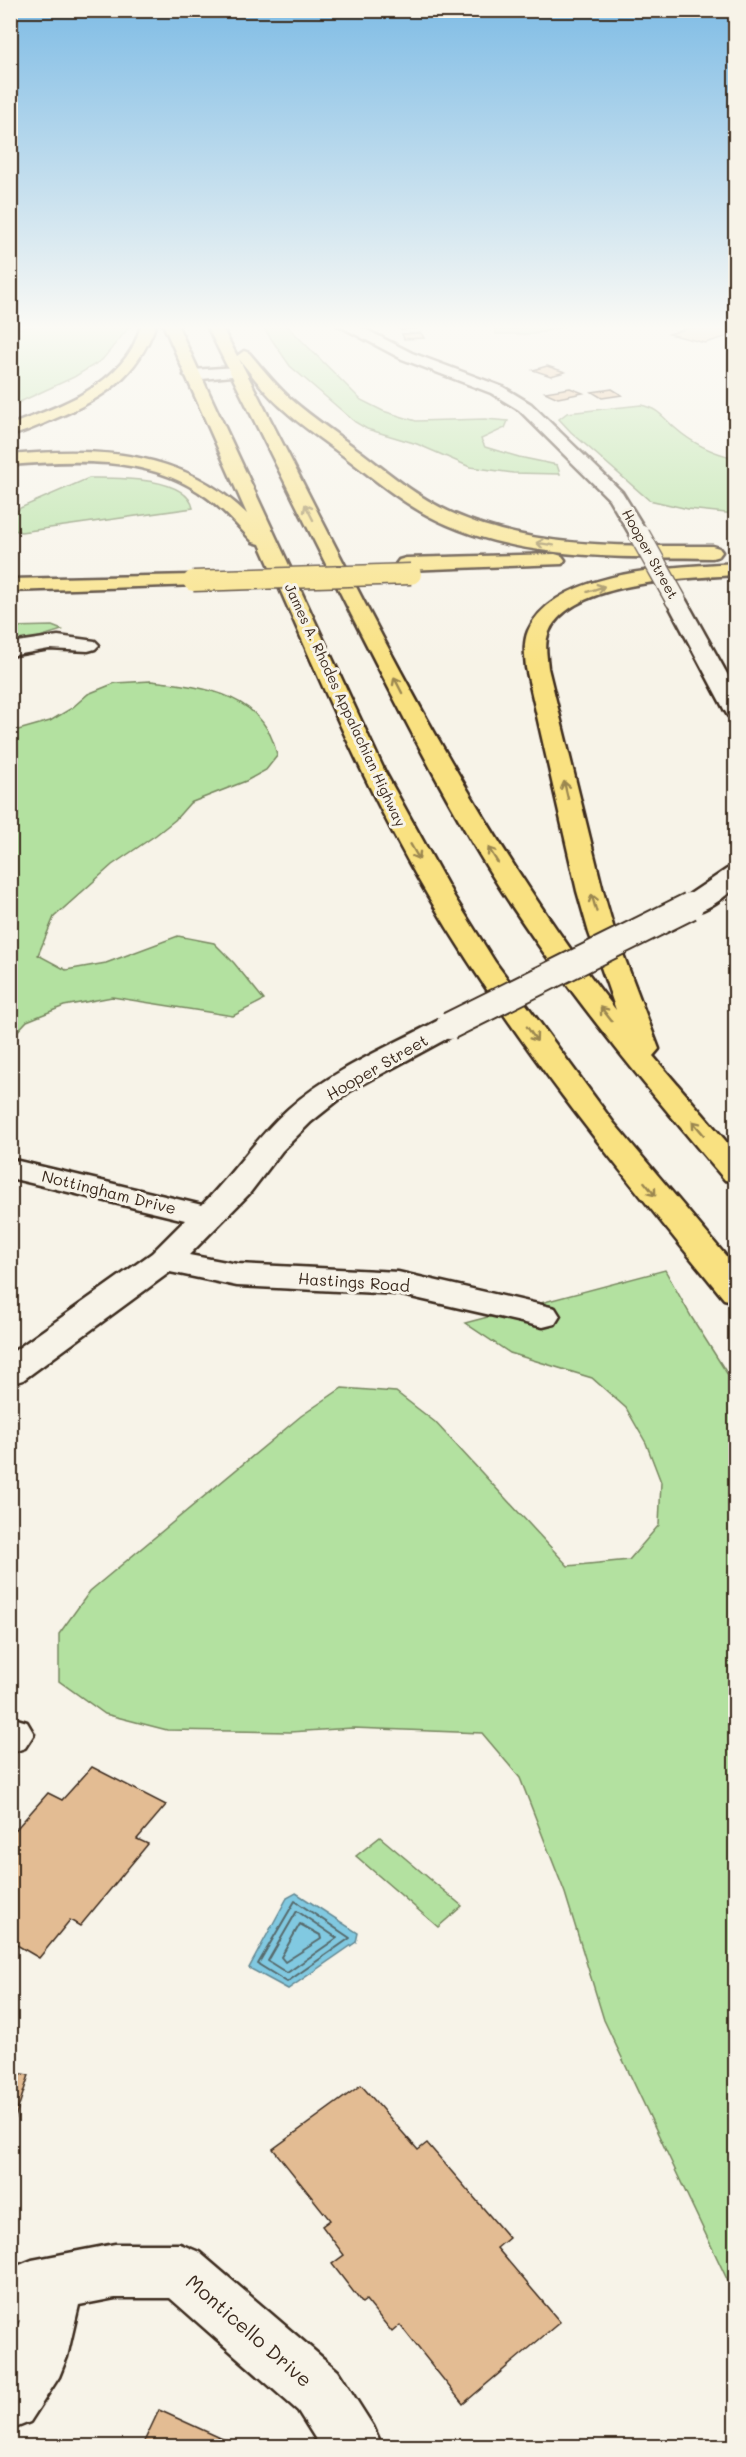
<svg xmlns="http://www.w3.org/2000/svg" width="746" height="2457" viewBox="0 0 746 2457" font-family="Mali,sans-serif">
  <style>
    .green { fill: #b3e1a0; stroke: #77865f; stroke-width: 1.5 }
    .water { fill: #81c9e1; stroke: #658993; stroke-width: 1.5 }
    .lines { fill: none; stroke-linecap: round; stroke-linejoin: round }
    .shore { stroke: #576a6c; stroke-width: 2 }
    .building { fill: #e3bc93; stroke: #3b2a1e; stroke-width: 1.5 }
    .minor-casing { stroke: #3b2a1e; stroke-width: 5 }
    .highway-casing { stroke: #3b2a1e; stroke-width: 5 }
    .minor { fill: #f7f3e8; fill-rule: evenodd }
    .highway { fill: #f9e181; fill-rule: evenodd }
    .minor-bridge-far1-casing { stroke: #3b2a1e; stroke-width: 23; stroke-linecap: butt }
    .minor-bridge-casing { stroke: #3b2a1e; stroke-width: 30; stroke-linecap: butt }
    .highway-bridge-casing { stroke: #3b2a1e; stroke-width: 23; stroke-linecap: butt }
    .minor-bridge-far1 { stroke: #f7f3e8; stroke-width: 20 }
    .minor-bridge { stroke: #f7f3e8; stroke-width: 26 }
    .highway-bridge { stroke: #f9e181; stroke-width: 20 }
    .oneway { stroke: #9a8650 }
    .labels { text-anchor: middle; stroke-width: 6; stroke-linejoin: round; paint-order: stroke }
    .far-street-label { font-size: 14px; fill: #3b2a1e; stroke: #f7f3e8 }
    .street-label { font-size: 16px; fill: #3b2a1e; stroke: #f7f3e8 }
    .near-street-label { font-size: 20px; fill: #3b2a1e; stroke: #f7f3e8 }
  </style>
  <rect width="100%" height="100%" fill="#f7f3e8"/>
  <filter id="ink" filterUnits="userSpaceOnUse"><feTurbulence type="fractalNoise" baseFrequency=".0167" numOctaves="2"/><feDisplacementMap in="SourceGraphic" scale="12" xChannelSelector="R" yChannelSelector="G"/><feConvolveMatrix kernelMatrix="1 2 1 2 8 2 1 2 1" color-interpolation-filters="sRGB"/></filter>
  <g filter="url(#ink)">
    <!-- green -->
    <g class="green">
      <path d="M 46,324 L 130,326 L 102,360 L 74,377 L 11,406 L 11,330 Z"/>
      <path d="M 261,324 L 285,324 L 361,400 L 383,411 L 416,421 L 485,419 L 508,421 L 505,428 L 481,439 L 485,447 L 519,457 L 557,465 L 560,474 L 513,473 L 470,467 L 417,444 L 367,429 L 355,422 L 290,366 Z"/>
      <path d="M 532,324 L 575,324 L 534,334 L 496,334 L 495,329 L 515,329 Z"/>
      <path d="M 641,405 C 661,410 661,416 675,428 C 693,444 713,453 735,458 L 735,514 L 688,509 L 649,500 L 571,432 L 559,419 L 567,413 Z"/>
      <path d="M 89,478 C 115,478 186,476 193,508 L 21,532 L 11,529 L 13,516 L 20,508 Z"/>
      <path d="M 52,626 L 62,630 L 11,646 L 10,627 Z"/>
      <path d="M 151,681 C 204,687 265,693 277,756 L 266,770 L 246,781 L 190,803 L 175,820 L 156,835 L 112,865 L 54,917 L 38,955 L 66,970 L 106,963 L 178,936 L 214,943 L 234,963 L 264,1000 L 233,1016 L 112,997 L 64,1006 L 27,1021 L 11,1038 L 11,732 L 50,721 L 72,708 L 88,694 L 115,683 Z"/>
      <path d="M 665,1270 L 692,1318 L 735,1386 L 735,2296 L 604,2020 L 565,1893 L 520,1778 L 482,1733 L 353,1728 L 290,1732 L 167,1730 L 105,1714 L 59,1681 L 59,1634 L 90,1591 L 301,1416 L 342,1388 L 396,1392 L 435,1422 L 568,1566 L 629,1560 L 659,1525 L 661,1482 L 646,1443 L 626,1408 L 592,1378 L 510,1353 L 465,1323 Z"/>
      <path d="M 380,1837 L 462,1906 L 438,1927 L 356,1856 Z"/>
    </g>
    <!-- water -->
    <path class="water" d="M 296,1893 L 358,1933 L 356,1942 L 288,1989 L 249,1968 L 287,1898 Z"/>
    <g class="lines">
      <!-- shore -->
      <g class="shore">
        <path d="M 295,1901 L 350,1938 L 287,1982 L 258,1964 Z"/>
        <path d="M 297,1911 L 337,1938 L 287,1973 L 268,1961 Z"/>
        <path d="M 300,1924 L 320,1935 L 321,1939 L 285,1962 L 281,1957 Z"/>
      </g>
    </g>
    <!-- building -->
    <g class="building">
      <path d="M 391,324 L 420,324 L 425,327 L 401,330 Z"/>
      <path d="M 703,324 L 736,324 L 736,334 L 705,343 L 669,334 Z"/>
      <path d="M 421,333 L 424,338 L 404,339 L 402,334 Z"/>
      <path d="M 547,366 L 565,372 L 551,376 L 533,370 Z"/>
      <path d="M 570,388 L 583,393 L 558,398 L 545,392 Z"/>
      <path d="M 612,389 L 622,395 L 602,398 L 592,392 Z"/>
      <path d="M 92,1767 L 166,1805 L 137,1839 L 148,1844 L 80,1926 L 70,1920 L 39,1958 L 10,1941 L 10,1836 L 48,1793 L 62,1800 Z"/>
      <path d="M 10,2072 L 29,2075 L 10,2133 Z"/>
      <path d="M 361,2085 L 418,2150 L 427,2143 L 509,2238 L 497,2248 L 560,2322 L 463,2404 L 400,2325 L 392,2332 L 366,2300 L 362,2303 L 332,2264 L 344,2255 L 322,2226 L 330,2220 L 273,2149 Z"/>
      <path d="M 159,2410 L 238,2446 L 142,2446 Z"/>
    </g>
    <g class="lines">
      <!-- minor casing -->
      <g class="minor-casing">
        <g id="minor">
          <path d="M 336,324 L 355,324 L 412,353 L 503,387 L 531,404 L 622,492 L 648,534 L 646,538 L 632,538 L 609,499 L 519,410 L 491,393 L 402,359 Z"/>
          <path d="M 237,367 L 242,369 L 245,372 L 242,375 L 192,380 L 184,375 L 192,370 Z"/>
          <path d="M 676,594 L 683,596 L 686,600 L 736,690 L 736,718 L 728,716 L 725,711 L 666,600 L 669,596 Z"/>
          <path d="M 58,636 L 95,641 L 99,645 L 95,649 L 88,651 L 49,649 L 10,656 L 10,643 Z"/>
          <path d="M 736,866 L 736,887 C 721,900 700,917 681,912 L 677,906 L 681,900 L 727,869 Z"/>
          <path d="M 449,1017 L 459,1020 L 463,1026 L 459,1032 L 350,1091 L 311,1122 L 282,1151 L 249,1194 L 189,1255 L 237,1264 L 398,1272 L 555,1308 L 560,1316 L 555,1324 L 543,1327 L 398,1294 L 237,1286 L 170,1272 L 23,1380 L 10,1384 L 10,1354 L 152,1253 L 185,1220 L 10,1178 L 10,1159 L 202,1205 C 233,1174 256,1138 288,1109 C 332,1070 388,1047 439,1020 Z"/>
          <path d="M 10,1717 L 27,1722 L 34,1734 L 25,1748 L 10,1753 Z"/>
          <path d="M 115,2244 L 180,2244 L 199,2252 L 338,2371 L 373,2426 L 382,2446 L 320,2446 L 298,2411 L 170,2298 L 115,2298 L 79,2305 L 67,2357 L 59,2377 L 30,2422 L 10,2430 L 10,2350 L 20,2320 L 10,2324 L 10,2269 L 32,2260 Z"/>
        </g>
      </g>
      <!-- highway casing -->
      <g class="highway-casing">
        <g id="highway">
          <path d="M 142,324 L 156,324 C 137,377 104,398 54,419 C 40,425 25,432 10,436 L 10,425 C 53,409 106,391 131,350 C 136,342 138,333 142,324 Z"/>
          <path d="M 163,324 L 177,324 L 385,772 L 453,895 L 495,962 L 613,1122 L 736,1268 L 736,1302 L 724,1299 C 619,1170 512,1040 428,896 C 362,784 313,663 260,544 L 253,542 C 236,524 220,505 199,492 C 145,456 72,460 10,465 L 10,455 C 97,447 182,450 247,514 Z"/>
          <path d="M 206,324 L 220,324 L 237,356 L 244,351 L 249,353 C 263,369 276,386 292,400 C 314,419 338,435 361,452 C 390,474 418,498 452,513 C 533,549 625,546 712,546 L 719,548 L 722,552 L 719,556 L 712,558 C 618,557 513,561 427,515 C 399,500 374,479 349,460 C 326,442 302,427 281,407 C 265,393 252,375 239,359 C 355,581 461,812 616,1010 L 589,933 L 577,891 L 526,668 C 525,656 523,643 528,631 C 555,569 678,567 736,563 L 736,575 C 688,578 571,581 549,632 C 544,643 547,656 548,668 L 603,891 L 615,933 L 659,1049 L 653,1056 L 736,1153 L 736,1182 L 725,1180 C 645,1086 567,992 500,888 C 446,803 401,712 355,622 C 305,523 256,424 206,324 Z"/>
          <path d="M 555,554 L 562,556 L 565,560 L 562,564 L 406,570 L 399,568 L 396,564 L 399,560 L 406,558 Z"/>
          <path d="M 193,575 L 200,577 L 203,581 L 200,585 L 10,591 L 10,579 Z"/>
        </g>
      </g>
      <!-- minor -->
      <use href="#minor" class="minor"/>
      <!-- highway -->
      <use href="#highway" class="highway"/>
      <!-- minor-bridge-far1 casing -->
      <g class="minor-bridge-far1-casing">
        <path id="minor-bridge-far1" d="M 639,534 L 676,600"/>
      </g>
      <!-- minor-bridge casing -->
      <g class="minor-bridge-casing">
        <path id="minor-bridge" d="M 449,1026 L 690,906"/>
      </g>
      <!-- highway-bridge casing -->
      <g class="highway-bridge-casing">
        <path id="highway-bridge" d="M 193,581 L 411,574"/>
      </g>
      <!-- minor-bridge-far1 -->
      <use href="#minor-bridge-far1" class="minor-bridge-far1"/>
      <!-- minor-bridge -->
      <use href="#minor-bridge" class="minor-bridge"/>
      <!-- highway-bridge -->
      <use href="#highway-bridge" class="highway-bridge"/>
    </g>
    <!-- one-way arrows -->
    <defs><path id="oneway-shaft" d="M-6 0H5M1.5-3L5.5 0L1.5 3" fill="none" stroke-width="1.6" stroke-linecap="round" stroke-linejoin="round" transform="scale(1.5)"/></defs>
    <g class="oneway">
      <use href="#oneway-shaft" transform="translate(309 512) rotate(-117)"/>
      <use href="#oneway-shaft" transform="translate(545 544) rotate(-171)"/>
      <use href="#oneway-shaft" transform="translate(596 589) rotate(-18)"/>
      <use href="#oneway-shaft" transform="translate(398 685) rotate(-117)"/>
      <use href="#oneway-shaft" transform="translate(566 790) rotate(-103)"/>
      <use href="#oneway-shaft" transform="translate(415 852) rotate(60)"/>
      <use href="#oneway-shaft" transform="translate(493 855) rotate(-122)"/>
      <use href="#oneway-shaft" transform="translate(594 903) rotate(-106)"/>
      <use href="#oneway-shaft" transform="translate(606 1014) rotate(-128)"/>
      <use href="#oneway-shaft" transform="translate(532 1034) rotate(55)"/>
      <use href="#oneway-shaft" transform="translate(698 1128) rotate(-130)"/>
      <use href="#oneway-shaft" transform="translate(650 1189) rotate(51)"/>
    </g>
  </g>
  <!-- sky -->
  <linearGradient id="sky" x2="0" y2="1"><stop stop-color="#7fbce5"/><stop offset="0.49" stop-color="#fbfaf5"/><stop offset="1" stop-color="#fbfaf5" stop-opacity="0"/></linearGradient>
  <rect width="746" height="668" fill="url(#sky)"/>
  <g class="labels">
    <!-- far-street labels -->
    <g class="far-street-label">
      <text transform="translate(650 554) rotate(61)" y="5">Hooper Street</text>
      <text transform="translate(345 705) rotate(65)" y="5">James A. Rhodes Appalachian Highway</text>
    </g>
    <!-- street labels -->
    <g class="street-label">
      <text transform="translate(377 1067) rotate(-30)" y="6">Hooper Street</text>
      <text transform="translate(109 1192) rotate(14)" y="6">Nottingham Drive</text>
      <text transform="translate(354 1282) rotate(4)" y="6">Hastings Road</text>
    </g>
    <!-- near-street labels -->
    <g class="near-street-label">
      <text transform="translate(249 2331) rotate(41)" y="7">Monticello Drive</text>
    </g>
  </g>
  <!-- margin -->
  <rect width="746" height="2457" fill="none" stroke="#f7f3e8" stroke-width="36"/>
  <rect x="18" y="18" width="710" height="2421" fill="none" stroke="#3b2a1e" stroke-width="2" filter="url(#ink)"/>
</svg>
